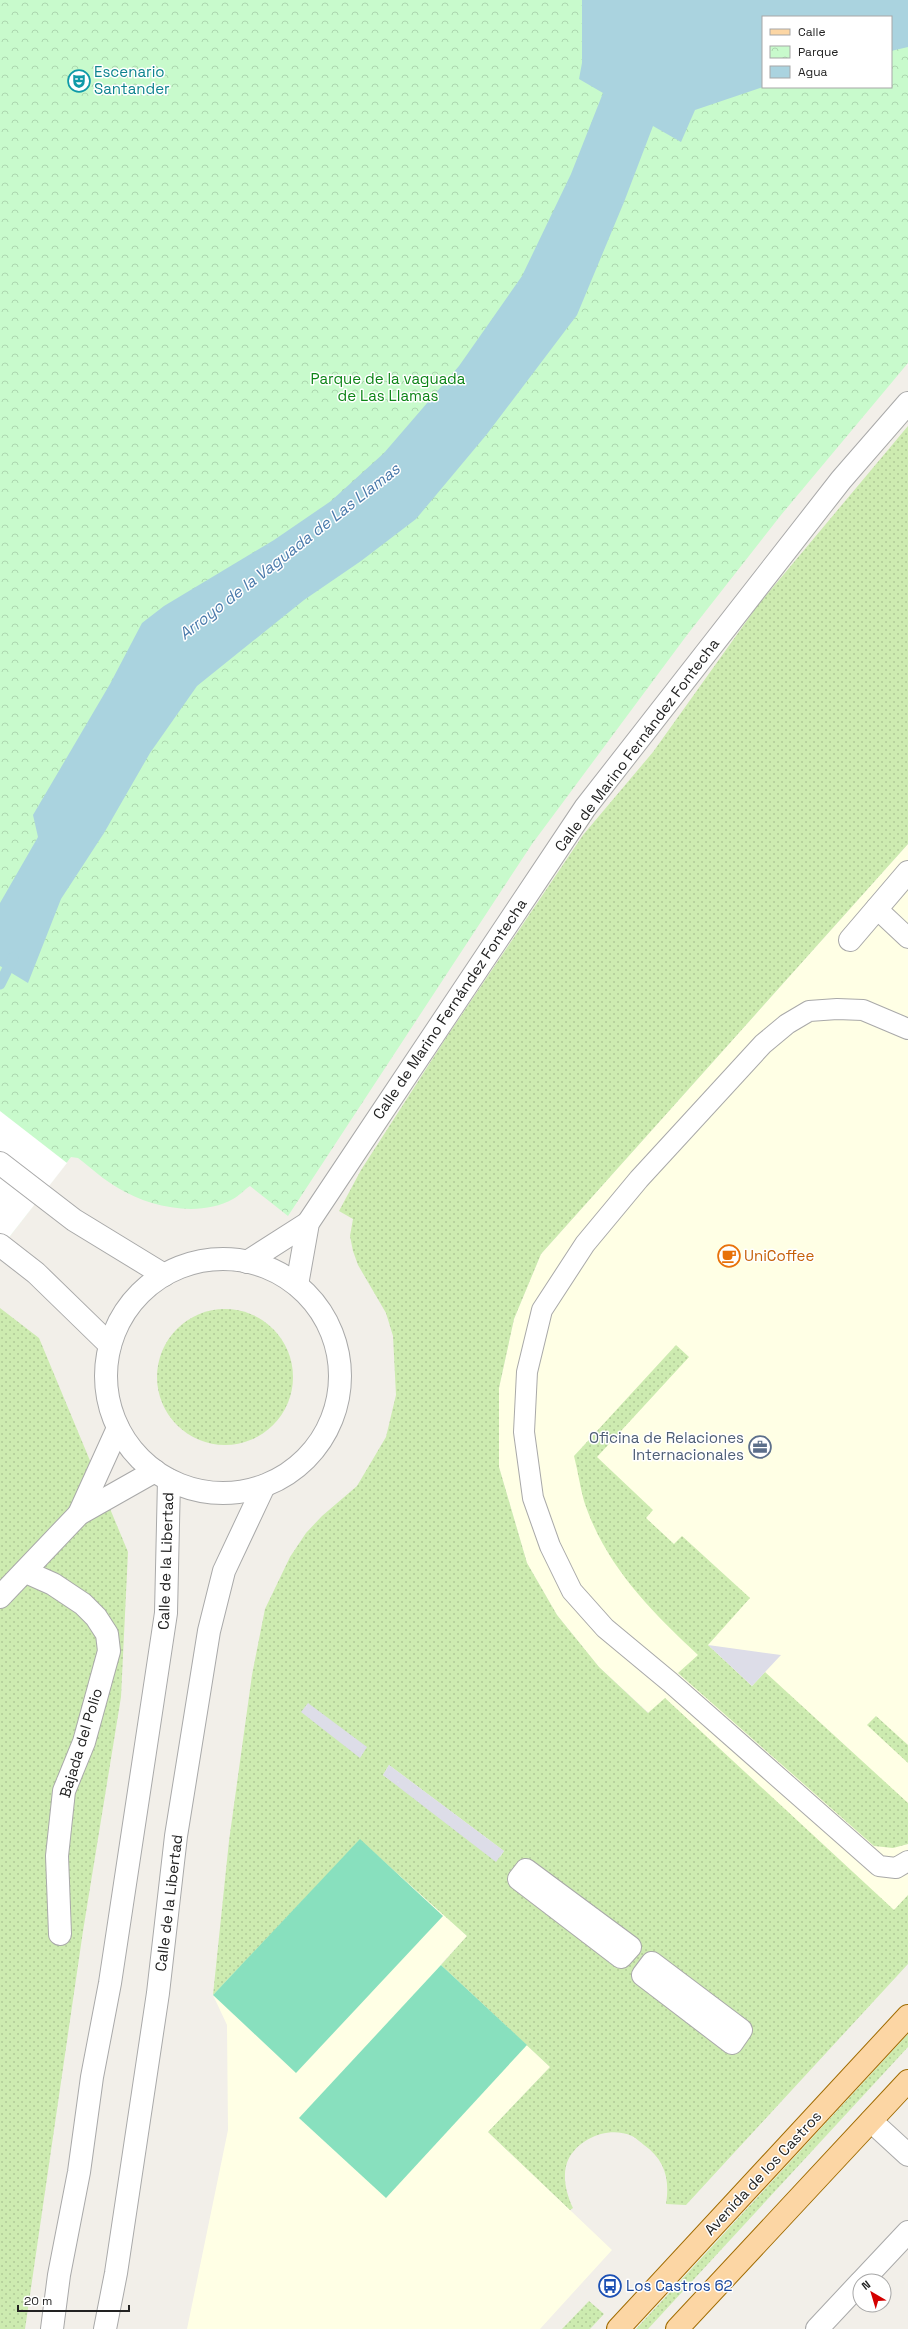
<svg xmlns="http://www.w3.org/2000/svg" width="908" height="2329" viewBox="0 0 908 2329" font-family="'Space Grotesk',sans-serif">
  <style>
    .education { fill: #ffffe5 }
    .grass { fill: url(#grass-dots); fill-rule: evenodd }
    .park { fill: url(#park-crowns); fill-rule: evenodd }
    .pitch { fill: #88e0be }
    .plaza { fill: #dddde8 }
    .water { fill: #aad3df }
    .pier { fill: #fff }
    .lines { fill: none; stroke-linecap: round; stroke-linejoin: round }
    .stream { stroke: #aad3df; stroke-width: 11 }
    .service-casing { stroke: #a9a9a9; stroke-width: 22 }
    .pedestrian-casing { stroke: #a9a9a9; stroke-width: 24 }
    .minor-casing { stroke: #a9a9a9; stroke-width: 24 }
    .primary-casing { stroke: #a06b00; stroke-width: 24 }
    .service { stroke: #fff; stroke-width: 20 }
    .pedestrian { stroke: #fff; stroke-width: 22 }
    .minor { stroke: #fff; stroke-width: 22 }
    .primary { stroke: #fcd6a4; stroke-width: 22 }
    .labels { text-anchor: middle; stroke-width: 3; stroke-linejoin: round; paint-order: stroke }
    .culture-label { font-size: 15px; fill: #0d838f; stroke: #fff; text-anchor: start }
    .park-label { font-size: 15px; fill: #0c8416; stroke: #fff }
    .street-label { font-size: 15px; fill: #222; stroke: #fff }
    .food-label { font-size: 15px; fill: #c56008; stroke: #fff; text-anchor: start }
    .service-label { font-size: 15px; fill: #4e5e75; stroke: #fff; text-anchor: end }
    .transit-label { font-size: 15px; fill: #164399; stroke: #fff; text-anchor: start }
    .water-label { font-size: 16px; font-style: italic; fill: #4a7aab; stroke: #fff }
  </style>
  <defs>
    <pattern id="grass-dots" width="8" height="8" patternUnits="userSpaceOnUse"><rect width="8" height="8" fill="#cdebb0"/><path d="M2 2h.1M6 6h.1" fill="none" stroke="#b0c997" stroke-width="1.8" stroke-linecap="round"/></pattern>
    <pattern id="park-crowns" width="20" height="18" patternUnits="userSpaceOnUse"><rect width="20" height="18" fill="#c8facc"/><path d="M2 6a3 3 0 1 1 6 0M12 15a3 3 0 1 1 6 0" fill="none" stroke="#acd6af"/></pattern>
  </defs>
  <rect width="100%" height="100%" fill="#f2efe9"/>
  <!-- education -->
  <g class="education">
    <path d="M 908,844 L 908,1952 L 599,1667 L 557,1615 L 527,1563 L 499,1467 L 499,1388 L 514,1319 L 541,1254 Z"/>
    <path d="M 360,1839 L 467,1936 L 441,1964 L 550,2067 L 488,2132 L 612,2250 L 540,2329 L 187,2329 L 228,2130 L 227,2025 L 213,1995 Z"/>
  </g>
  <!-- grass -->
  <g class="grass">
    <path d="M 908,426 L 908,844 L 541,1254 L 514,1319 L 499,1388 L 499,1467 L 527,1563 L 557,1615 L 599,1667 L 648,1713 L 665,1698 L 894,1910 L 908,1895 L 908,1964 L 686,2205 L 666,2204 C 670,2179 665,2160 644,2145 C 640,2142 636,2138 632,2136 C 610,2126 581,2137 569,2158 C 561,2173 566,2194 573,2208 L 570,2210 L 488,2132 L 550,2067 L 441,1965 L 467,1936 L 360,1840 L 213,1995 L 229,1841 L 252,1675 L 265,1609 L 290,1557 L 306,1533 L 322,1516 L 357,1486 L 386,1437 L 396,1395 L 393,1336 L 386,1313 L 358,1265 L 353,1251 L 350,1236 L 353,1219 L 339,1211 L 361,1170 L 446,1038 L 583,835 L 653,752 L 758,605 ZM 389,1765 L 504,1851 L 500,1857 L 383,1775 Z"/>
    <path d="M 0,1308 L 39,1338 L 128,1552 L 121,1697 L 83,1931 L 25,2329 L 0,2329 Z"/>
    <circle cx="225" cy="1377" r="68"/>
    <path d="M 676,1345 L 689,1357 L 597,1457 L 653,1510 L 646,1518 L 674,1544 L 682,1536 L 750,1598 L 708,1645 L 752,1686 L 765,1672 L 908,1803 L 908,1844 L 893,1848 L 874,1846 L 678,1673 L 698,1655 C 650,1610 605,1565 584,1501 C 580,1487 578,1471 574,1456 Z"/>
    <path d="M 876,1716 L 908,1745 L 908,1763 L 867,1725 Z"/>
    <path d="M 908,2034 L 908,2047 L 648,2329 L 636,2329 Z"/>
    <path d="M 589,2301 L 604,2314 L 590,2329 L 562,2329 Z"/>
  </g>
  <!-- park -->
  <path class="park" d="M 0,0 L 908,0 L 908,363 L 781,515 L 687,635 L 532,844 L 288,1216 L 250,1186 C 244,1190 239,1196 233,1199 C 199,1218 149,1207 118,1188 C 104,1180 91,1168 78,1158 L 71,1157 L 0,1249 ZM 763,17 L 891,17 L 891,87 L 763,87 Z"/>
  <!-- pitch -->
  <g class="pitch">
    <path d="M 360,1839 L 443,1916 L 296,2073 L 213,1995 Z"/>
    <path d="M 441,1965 L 527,2045 L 386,2198 L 299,2118 Z"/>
  </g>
  <!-- plaza -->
  <g class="plaza">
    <path d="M 708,1645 L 781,1655 L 752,1686 Z"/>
    <path d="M 308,1703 L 367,1747 L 360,1758 L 301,1712 Z"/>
    <path d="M 389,1765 L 504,1851 L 496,1862 L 383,1775 Z"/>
  </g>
  <!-- water -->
  <path class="water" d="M 582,0 L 908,0 L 908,47 L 891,51 L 891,17 L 763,17 L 763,87 L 695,110 L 681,142 L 653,126 L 624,202 L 577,315 L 487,434 L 416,519 L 361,561 L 304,600 L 197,686 L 150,753 L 104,833 L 61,899 L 28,983 L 0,966 L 0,903 L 38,837 L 33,815 L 110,684 L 142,623 L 164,606 L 274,540 L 331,501 L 384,453 L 459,366 L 522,276 L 571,174 L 603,93 L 579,79 L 582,63 Z"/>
  <!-- pier -->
  <path class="pier" d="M 0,1111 L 67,1163 L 0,1249 Z"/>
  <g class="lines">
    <!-- stream -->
    <path class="stream" d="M 0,984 L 13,958"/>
    <!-- service casing -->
    <g class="service-casing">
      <g id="service">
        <path d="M 876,908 L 908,938"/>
        <path d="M 908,1029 L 863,1010 L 837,1009 L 809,1011 L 787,1024 L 763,1044 L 639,1179 L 585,1244 L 542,1310 L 527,1372 L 524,1432 L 533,1498 L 550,1546 L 572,1591 L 605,1628 L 670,1682 L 879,1866 L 896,1868 L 908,1861"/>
      </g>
    </g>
    <!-- pedestrian casing -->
    <g class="pedestrian-casing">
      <g id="pedestrian">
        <path d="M 526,1870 L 630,1947 L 621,1957 L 519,1879 Z"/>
        <path d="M 652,1963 L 741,2030 L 732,2043 L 643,1975 Z"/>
      </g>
    </g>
    <!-- minor casing -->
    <g class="minor-casing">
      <g id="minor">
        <path d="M 850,940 L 908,872"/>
        <path d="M 0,1163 L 74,1220 L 164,1275"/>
        <path d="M 0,1245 L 36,1273 L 110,1345"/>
        <circle cx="223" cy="1376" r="117"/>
        <path d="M 247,1262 L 308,1223"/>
        <path d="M 297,1285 L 308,1223 L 585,808 L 841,480 L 908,403"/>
        <path d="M 79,1514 L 118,1428"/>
        <path d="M 26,1572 L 53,1584 L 83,1604 L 96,1617 L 107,1634 L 109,1651 L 84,1742 L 64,1791 L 57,1856 L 60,1934"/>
        <path d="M 0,1597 L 79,1514 L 155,1471"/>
        <path d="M 871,2121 L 908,2155"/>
        <path d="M 862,2281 L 908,2232"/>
        <path d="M 52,2329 L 59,2275 L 79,2172 L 92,2077 L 110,1983 L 166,1613 L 169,1480"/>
        <path d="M 105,2329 L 116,2273 L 158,1993 L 176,1836 L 209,1631 L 224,1571 L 264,1486"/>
        <path d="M 817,2329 L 860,2283"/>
      </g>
    </g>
    <!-- primary casing -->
    <g class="primary-casing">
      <g id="primary">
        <path d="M 618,2329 L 908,2016"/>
        <path d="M 677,2329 L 908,2081"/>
      </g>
    </g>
    <!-- service -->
    <use href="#service" class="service"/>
    <!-- pedestrian -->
    <use href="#pedestrian" class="pedestrian"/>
    <!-- minor -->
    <use href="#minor" class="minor"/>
    <!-- primary -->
    <use href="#primary" class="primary"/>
  </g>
  <!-- icons -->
  <defs>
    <g id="theatre-ring" transform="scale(1.15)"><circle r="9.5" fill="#fff" stroke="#0f9aa8" stroke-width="1.5"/><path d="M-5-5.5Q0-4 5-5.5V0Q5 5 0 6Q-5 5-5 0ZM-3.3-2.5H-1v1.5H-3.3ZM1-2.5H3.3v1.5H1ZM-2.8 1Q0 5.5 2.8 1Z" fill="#0f9aa8"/></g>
    <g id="cafe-ring" transform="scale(1.15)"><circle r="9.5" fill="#fff" stroke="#e8710a" stroke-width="1.5"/><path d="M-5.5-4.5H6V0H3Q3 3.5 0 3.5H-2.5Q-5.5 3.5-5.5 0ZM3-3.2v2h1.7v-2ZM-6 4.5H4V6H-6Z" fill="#e8710a"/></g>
    <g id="office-ring" transform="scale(1.15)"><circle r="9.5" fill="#fff" stroke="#5c6f8a" stroke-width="1.5"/><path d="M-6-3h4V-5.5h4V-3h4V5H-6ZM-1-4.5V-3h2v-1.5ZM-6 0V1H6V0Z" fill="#5c6f8a"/></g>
    <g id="bus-ring" transform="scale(1.15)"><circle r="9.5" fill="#fff" stroke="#1a4fb4" stroke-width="1.5"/><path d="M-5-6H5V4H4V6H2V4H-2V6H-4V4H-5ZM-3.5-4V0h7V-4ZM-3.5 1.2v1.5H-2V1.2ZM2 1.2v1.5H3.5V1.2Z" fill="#1a4fb4"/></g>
  </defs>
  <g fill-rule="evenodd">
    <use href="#theatre-ring" x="79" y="81"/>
    <use href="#cafe-ring" x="729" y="1256"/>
    <use href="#office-ring" x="760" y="1447"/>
    <use href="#bus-ring" x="610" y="2286"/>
  </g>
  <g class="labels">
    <!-- culture labels -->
    <g class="culture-label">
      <text x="94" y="77">Escenario<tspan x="94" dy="17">Santander</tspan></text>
    </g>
    <!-- park labels -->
    <g class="park-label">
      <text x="388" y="384">Parque de la vaguada<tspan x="388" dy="17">de Las Llamas</tspan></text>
    </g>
    <!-- street labels -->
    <g class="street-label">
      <text transform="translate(637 745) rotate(-53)" y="5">Calle de Marino Fernández Fontecha</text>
      <text transform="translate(450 1009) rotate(-56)" y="5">Calle de Marino Fernández Fontecha</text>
      <text transform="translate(166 1561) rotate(-88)" y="5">Calle de la Libertad</text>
      <text transform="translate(81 1743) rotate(-73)" y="5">Bajada del Polio</text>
      <text transform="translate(169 1903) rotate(-83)" y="5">Calle de la Libertad</text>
      <text transform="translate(763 2173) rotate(-47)" y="5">Avenida de los Castros</text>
    </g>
    <!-- food labels -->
    <g class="food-label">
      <text x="744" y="1261">UniCoffee</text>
    </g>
    <!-- service labels -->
    <g class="service-label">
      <text x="744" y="1443">Oficina de Relaciones<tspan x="744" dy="17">Internacionales</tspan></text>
    </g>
    <!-- transit labels -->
    <g class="transit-label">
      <text x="626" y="2291">Los Castros 62</text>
    </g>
    <!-- water labels -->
    <g class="water-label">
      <text transform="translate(289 551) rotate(-38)" y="6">Arroyo de la Vaguada de Las Llamas</text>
    </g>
  </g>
  <!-- legend -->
  <rect x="762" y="16" width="130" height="72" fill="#ffffff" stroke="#a7a7a7"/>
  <rect x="770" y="29" width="20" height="6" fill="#fcd6a4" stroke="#a7a7a7"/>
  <text x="798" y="36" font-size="12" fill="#222222">Calle</text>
  <rect x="770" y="46" width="20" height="12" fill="url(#park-crowns)" stroke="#a7a7a7"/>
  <text x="798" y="56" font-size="12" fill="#222222">Parque</text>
  <rect x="770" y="66" width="20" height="12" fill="#aad3df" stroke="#a7a7a7"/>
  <text x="798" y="76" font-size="12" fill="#222222">Agua</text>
  <!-- north arrow -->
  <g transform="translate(872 2293) rotate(322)"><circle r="19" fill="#ffffff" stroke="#a7a7a7"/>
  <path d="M0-3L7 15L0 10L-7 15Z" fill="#d40000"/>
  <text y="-6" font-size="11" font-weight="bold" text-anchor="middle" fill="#222222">N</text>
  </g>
  <!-- scale -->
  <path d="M18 2305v6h111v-6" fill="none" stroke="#222222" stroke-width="2"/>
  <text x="24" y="2305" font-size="12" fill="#222222" stroke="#ffffff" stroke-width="3" paint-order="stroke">20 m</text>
</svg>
